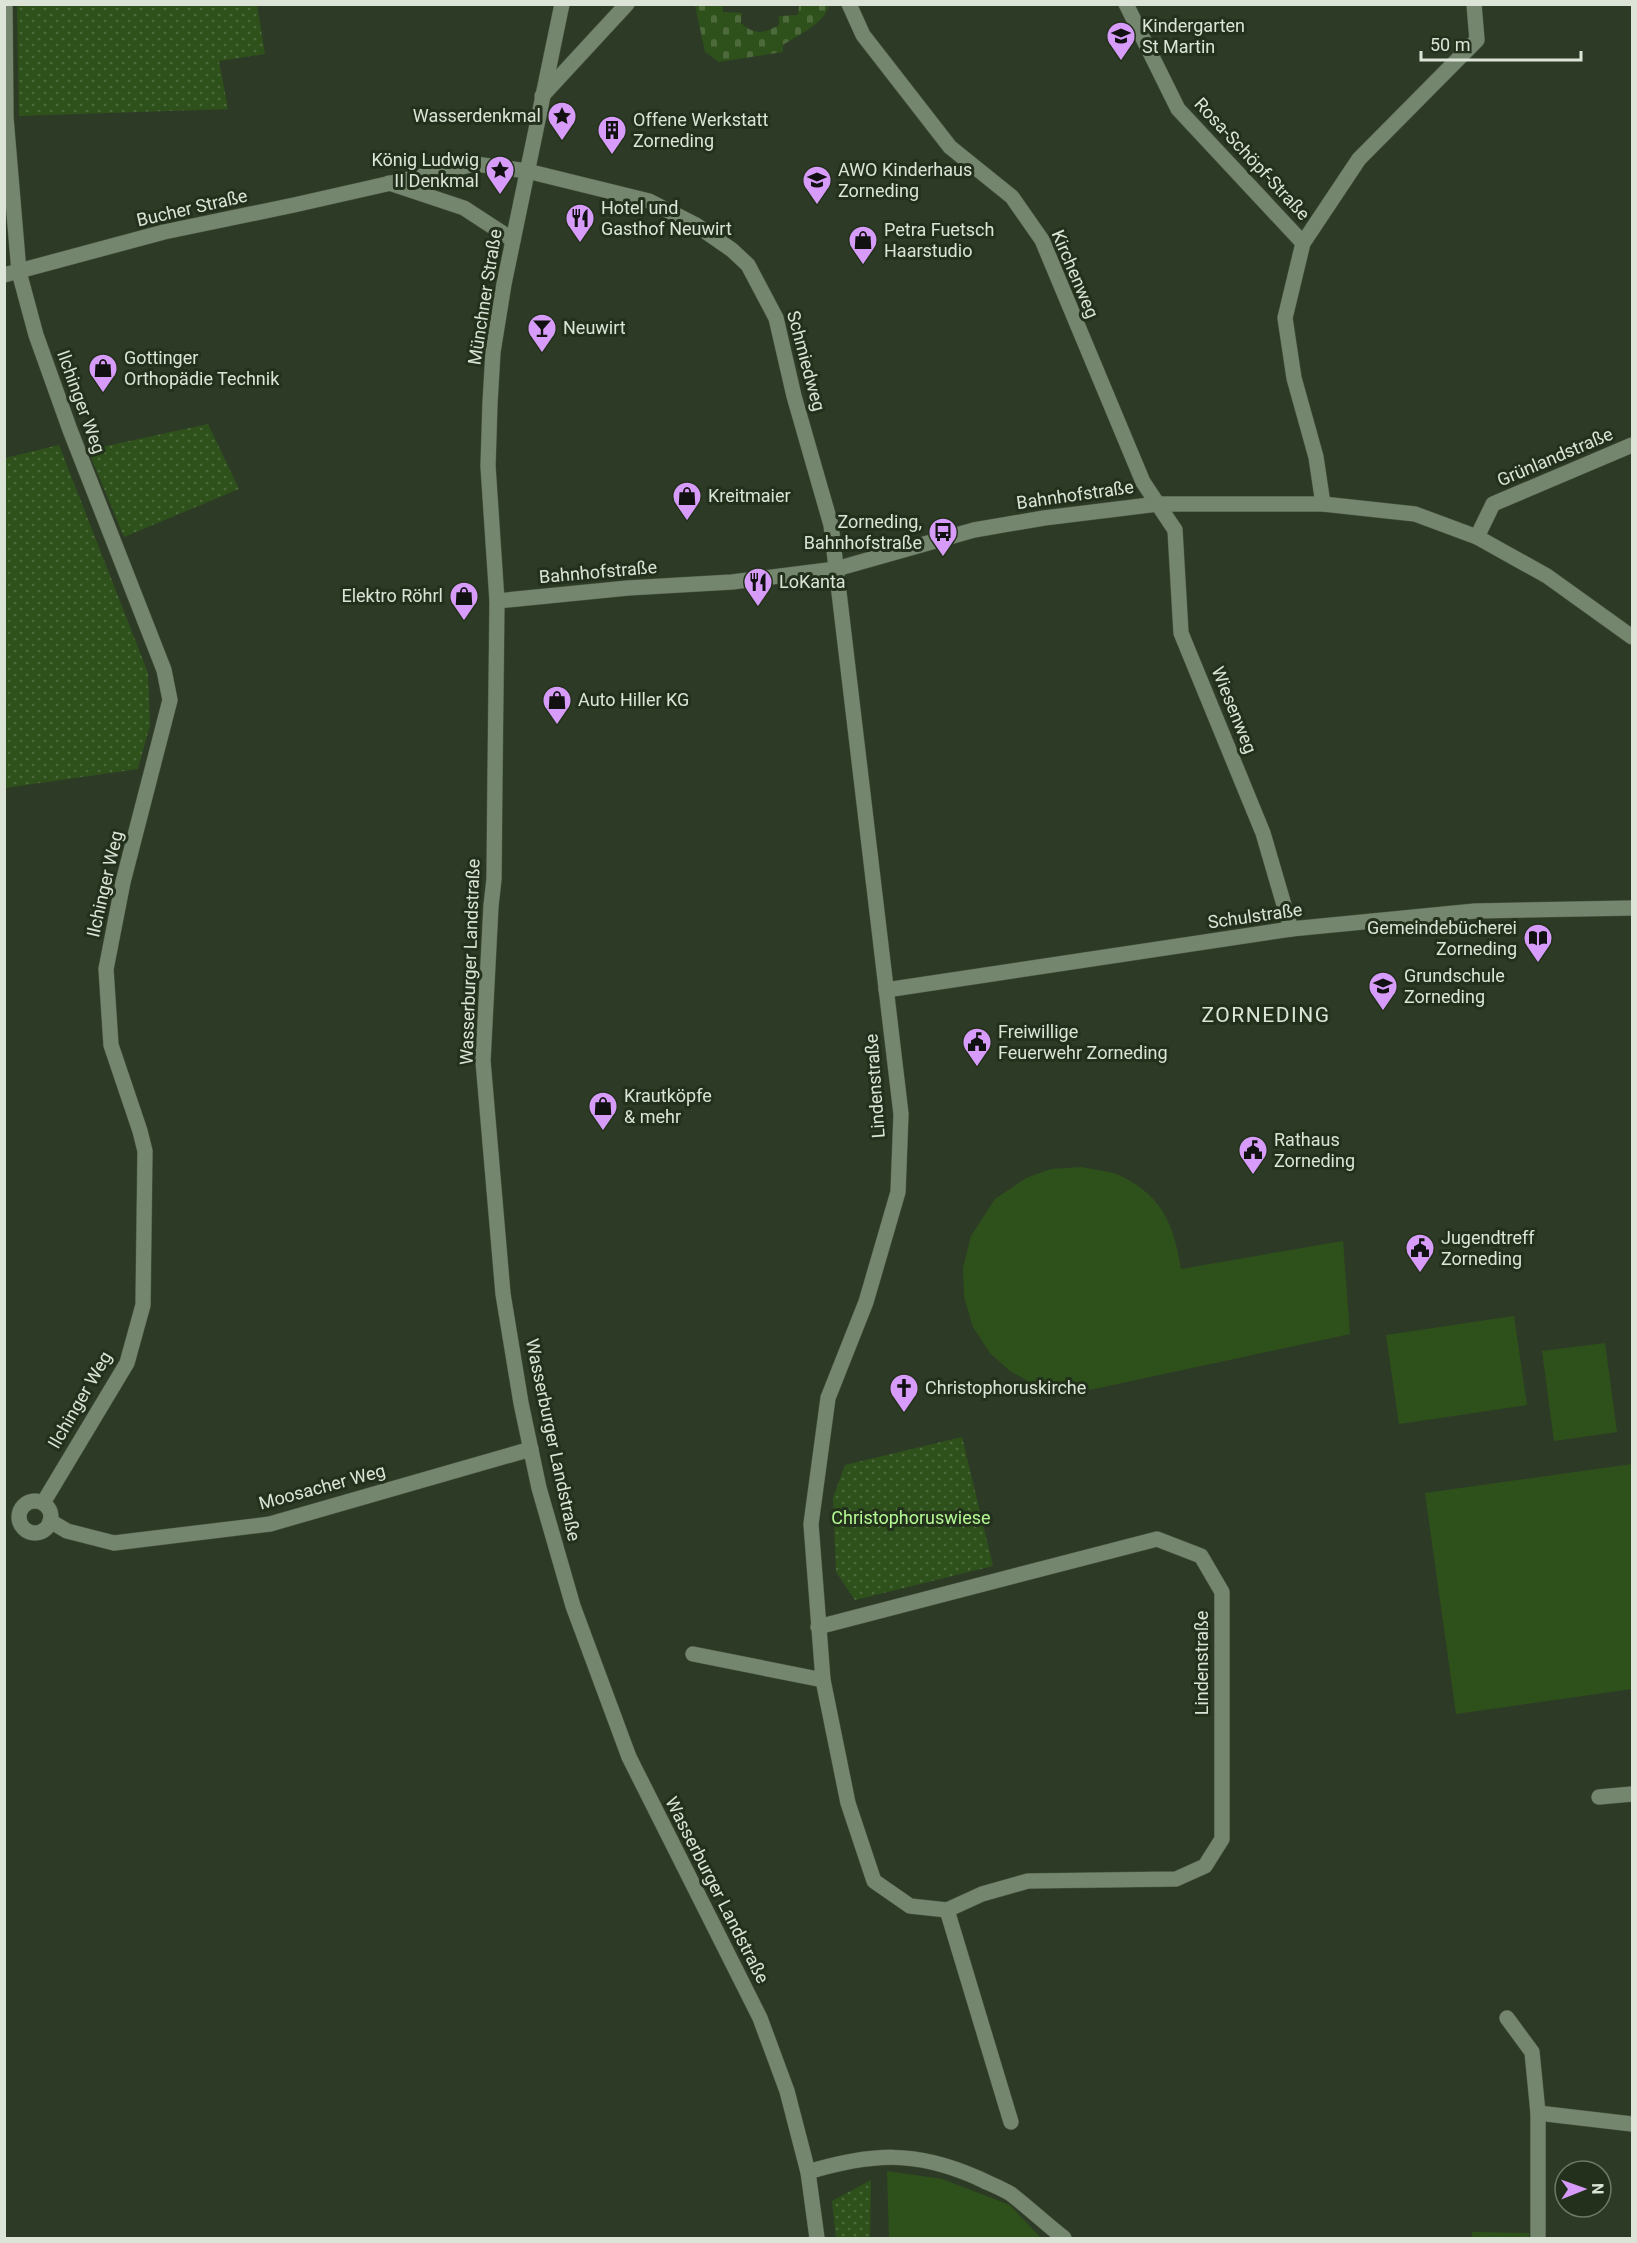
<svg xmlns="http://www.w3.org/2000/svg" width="1637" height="2243" viewBox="0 0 1637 2243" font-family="Roboto,sans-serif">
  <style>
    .grass { fill: url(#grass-dots) }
    .cemetery { fill: url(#cemetery-stones) }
    .park { fill: #2e511b }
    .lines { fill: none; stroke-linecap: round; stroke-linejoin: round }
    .pedestrian-casing { stroke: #4c5846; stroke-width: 16 }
    .minor-casing { stroke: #4c5846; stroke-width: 16 }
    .tertiary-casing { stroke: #4c5846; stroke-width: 16 }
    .pedestrian { stroke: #75866e; stroke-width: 15 }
    .minor { stroke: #75866e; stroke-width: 15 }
    .tertiary { stroke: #75866e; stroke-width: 15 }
    .labels { text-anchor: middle; stroke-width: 6; stroke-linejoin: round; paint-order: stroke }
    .poi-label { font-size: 18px; fill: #dbe4d7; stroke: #23311c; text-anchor: start }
    .street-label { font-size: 18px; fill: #dbe4d7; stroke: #23311c }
    .park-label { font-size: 18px; fill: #b3f893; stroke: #23311c }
    .quarter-label { font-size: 21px; letter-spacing: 1.5px; fill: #dbe4d7; stroke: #23311c }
  </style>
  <defs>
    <pattern id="grass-dots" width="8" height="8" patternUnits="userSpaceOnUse" patternTransform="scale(1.5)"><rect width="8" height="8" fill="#2e511b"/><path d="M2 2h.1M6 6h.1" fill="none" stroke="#4c6a3b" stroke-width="1.8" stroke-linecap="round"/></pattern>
    <pattern id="cemetery-stones" width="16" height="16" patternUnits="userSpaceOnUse" patternTransform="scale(1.5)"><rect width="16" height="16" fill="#2e511b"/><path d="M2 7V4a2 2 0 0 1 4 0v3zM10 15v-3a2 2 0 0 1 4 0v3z" fill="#4c6a3b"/></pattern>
  </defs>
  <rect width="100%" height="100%" fill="#2d3b26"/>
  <!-- grass -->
  <g class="grass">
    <path d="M 17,5 L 257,5 L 265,54 L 219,61 L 228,109 L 19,116 Z"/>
    <path d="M 208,424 L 239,489 L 124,537 L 88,450 Z"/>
    <path d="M 59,445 L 148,673 L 150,725 L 138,769 L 5,788 L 5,458 Z"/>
    <path d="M 962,1437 L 993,1566 L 855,1600 L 836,1572 L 833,1498 L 845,1465 Z"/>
    <path d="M 871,2180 L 870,2238 L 836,2238 L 832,2201 Z"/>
  </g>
  <!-- cemetery -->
  <path class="cemetery" d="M 695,5 L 723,5 L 723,12 L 742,13 L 741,23 C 754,35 764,34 779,25 L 779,16 L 798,15 L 799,5 L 829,5 C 825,23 798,35 783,45 L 783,52 L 719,62 L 705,52 Z"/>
  <!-- park -->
  <g class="park">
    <path d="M 1082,1167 C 1095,1170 1112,1171 1123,1177 C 1164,1198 1174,1227 1181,1269 L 1343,1241 L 1350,1334 L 1080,1392 L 1035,1385 L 1010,1371 L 990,1353 L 973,1327 L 964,1297 L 963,1268 L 971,1236 L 995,1199 L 1026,1178 L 1051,1169 Z"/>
    <path d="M 1514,1316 L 1527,1405 L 1399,1424 L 1386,1335 Z"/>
    <path d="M 1605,1343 L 1617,1432 L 1554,1441 L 1542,1351 Z"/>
    <path d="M 1632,1464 L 1632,1689 L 1456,1714 L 1425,1493 Z"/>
    <path d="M 887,2171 L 942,2179 L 1010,2205 L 1041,2238 L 889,2238 Z"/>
    <path d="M 1472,2232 L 1529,2233 L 1529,2238 L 1472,2238 Z"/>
  </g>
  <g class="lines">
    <!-- pedestrian casing -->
    <g class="pedestrian-casing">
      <g id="pedestrian">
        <path d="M 1507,2018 L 1532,2052 L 1538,2113 L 1538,2238"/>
        <path d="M 1538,2113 L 1632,2124"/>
      </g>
    </g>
    <!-- minor casing -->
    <g class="minor-casing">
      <g id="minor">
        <path d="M 5,4 L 6,118 L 19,272 L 36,335 L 70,430 L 164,670 L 170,700 L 123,882 L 106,969 L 111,1045 L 140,1131 L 145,1151 L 143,1305 L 127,1363 L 43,1503"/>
        <path d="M 849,4 L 863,35 L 950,147 L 1012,197 L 1042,240 L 1143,482 L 1175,530 L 1181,633 L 1263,833 L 1291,929"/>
        <path d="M 1126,4 L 1178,109 L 1303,243"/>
        <path d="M 542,96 L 627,4"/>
        <path d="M 389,183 L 464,208 L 513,240"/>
        <path d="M 4,275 L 164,232 L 294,205 L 475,164 L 527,171 L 649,201 L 696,225 L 732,250 L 748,265 L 776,318 L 794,396 L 831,525 L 901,1114 L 898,1192 L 866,1302 L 828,1398 L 811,1524 L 823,1680 L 848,1803 L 874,1881 L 910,1906 L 947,1910 L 982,1894 L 1028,1881 L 1176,1879 L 1205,1866 L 1222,1839 L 1222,1592 L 1201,1556 L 1157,1539 L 818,1627"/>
        <path d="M 1323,504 L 1316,457 L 1294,378 L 1285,318 L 1303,243 L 1359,159 L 1477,40 L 1474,4"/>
        <path d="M 1477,537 L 1493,504 L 1632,445"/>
        <path d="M 497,601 L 628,588 L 732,582 L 836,569 L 974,530 L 1044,518 L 1158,504 L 1323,504 L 1415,514 L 1477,537 L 1547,576 L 1632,637"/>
        <path d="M 886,990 L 1291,929 L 1475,911 L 1632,908"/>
        <circle cx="35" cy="1517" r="16"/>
        <path d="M 50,1521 L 67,1531 L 114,1543 L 270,1524 L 531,1449"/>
        <path d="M 693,1654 L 823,1680"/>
        <path d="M 1599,1797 L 1632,1794"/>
        <path d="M 947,1910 L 1011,2122"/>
        <path d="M 808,2172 C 872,2153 915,2150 978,2178 C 988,2183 1001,2188 1011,2194 C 1029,2208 1046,2224 1064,2238"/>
      </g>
    </g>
    <!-- tertiary casing -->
    <g class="tertiary-casing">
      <path id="tertiary" d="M 562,4 L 504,284 L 493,352 L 490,403 L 488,466 L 497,601 L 495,775 L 494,879 L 491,906 L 483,1061 L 503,1294 L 521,1403 L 539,1488 L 573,1606 L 629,1757 L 760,2018 L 787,2091 L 808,2172 L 817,2238"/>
    </g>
    <!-- pedestrian -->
    <use href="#pedestrian" class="pedestrian"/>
    <!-- minor -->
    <use href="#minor" class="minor"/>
    <!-- tertiary -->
    <use href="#tertiary" class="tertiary"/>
  </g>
  <!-- icons -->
  <defs>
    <g id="school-pin" transform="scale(1.5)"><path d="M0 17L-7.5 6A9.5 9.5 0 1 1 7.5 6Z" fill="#d79bf9" stroke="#23311c"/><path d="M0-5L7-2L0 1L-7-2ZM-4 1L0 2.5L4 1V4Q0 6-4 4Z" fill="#111"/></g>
    <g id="sight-pin" transform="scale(1.5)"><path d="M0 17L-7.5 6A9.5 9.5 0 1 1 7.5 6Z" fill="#d79bf9" stroke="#23311c"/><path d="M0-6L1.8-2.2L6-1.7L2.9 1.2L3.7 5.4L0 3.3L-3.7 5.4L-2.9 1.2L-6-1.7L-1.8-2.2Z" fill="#111"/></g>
    <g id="building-pin" transform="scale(1.5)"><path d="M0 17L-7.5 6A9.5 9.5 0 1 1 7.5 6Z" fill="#d79bf9" stroke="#23311c"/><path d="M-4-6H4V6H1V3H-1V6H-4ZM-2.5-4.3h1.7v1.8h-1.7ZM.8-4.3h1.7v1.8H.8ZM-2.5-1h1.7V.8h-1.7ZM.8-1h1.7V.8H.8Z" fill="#111"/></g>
    <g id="restaurant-pin" transform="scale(1.5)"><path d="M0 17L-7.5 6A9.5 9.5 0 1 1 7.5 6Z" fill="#d79bf9" stroke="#23311c"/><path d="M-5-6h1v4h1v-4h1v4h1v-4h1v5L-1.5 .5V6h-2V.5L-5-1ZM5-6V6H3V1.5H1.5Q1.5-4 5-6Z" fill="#111"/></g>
    <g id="shop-pin" transform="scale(1.5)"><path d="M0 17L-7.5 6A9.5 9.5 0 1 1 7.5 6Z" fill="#d79bf9" stroke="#23311c"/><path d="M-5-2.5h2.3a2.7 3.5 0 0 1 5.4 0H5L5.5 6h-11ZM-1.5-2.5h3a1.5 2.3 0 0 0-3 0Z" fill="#111"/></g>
    <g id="bar-pin" transform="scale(1.5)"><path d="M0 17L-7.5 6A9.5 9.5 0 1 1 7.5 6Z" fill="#d79bf9" stroke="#23311c"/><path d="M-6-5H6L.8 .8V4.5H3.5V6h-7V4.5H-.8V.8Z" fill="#111"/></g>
    <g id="bus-pin" transform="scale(1.5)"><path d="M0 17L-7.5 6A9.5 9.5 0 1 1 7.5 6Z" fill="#d79bf9" stroke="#23311c"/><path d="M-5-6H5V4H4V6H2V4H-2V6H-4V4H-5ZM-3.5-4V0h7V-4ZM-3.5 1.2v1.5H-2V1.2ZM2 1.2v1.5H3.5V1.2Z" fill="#111"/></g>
    <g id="library-pin" transform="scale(1.5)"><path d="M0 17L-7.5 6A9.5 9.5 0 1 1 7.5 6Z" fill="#d79bf9" stroke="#23311c"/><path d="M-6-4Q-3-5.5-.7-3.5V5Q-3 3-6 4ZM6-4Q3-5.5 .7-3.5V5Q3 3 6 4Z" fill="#111"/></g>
    <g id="civic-pin" transform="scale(1.5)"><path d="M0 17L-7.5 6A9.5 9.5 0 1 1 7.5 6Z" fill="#d79bf9" stroke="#23311c"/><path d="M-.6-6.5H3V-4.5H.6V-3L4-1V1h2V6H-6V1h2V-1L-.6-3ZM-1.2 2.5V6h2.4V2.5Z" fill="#111"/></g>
    <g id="church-pin" transform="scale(1.5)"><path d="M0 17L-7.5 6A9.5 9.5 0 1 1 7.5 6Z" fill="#d79bf9" stroke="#23311c"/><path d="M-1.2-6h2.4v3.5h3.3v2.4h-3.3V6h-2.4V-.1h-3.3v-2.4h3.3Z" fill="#111"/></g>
  </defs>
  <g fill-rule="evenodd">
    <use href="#school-pin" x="1121" y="36"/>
    <use href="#sight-pin" x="562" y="116"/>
    <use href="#building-pin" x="612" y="130"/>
    <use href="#sight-pin" x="500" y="170"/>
    <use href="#school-pin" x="817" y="180"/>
    <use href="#restaurant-pin" x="580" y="218"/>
    <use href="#shop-pin" x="863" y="240"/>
    <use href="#bar-pin" x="542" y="328"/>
    <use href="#shop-pin" x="103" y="368"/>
    <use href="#shop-pin" x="687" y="496"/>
    <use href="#bus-pin" x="943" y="532"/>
    <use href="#restaurant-pin" x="758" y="582"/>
    <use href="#shop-pin" x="464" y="596"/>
    <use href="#shop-pin" x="557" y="700"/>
    <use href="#library-pin" x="1538" y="938"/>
    <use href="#school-pin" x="1383" y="986"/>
    <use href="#civic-pin" x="977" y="1042"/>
    <use href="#shop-pin" x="603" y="1106"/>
    <use href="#civic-pin" x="1253" y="1150"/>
    <use href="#civic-pin" x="1420" y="1248"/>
    <use href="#church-pin" x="904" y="1388"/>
  </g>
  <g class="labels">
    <!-- poi labels -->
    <g class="poi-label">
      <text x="1142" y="32">Kindergarten<tspan x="1142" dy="21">St Martin</tspan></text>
      <text x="541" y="122" text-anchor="end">Wasserdenkmal</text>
      <text x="633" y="126">Offene Werkstatt<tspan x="633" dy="21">Zorneding</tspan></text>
      <text x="479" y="166" text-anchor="end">König Ludwig<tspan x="479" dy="21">II Denkmal</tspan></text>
      <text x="838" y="176">AWO Kinderhaus<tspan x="838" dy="21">Zorneding</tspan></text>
      <text x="601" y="214">Hotel und<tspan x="601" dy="21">Gasthof Neuwirt</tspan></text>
      <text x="884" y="236">Petra Fuetsch<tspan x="884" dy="21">Haarstudio</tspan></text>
      <text x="563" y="334">Neuwirt</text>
      <text x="124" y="364">Gottinger<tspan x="124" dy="21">Orthopädie Technik</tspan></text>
      <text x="708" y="502">Kreitmaier</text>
      <text x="922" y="528" text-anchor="end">Zorneding,<tspan x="922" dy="21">Bahnhofstraße</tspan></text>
      <text x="779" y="588">LoKanta</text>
      <text x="443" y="602" text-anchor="end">Elektro Röhrl</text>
      <text x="578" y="706">Auto Hiller KG</text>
      <text x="1517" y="934" text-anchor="end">Gemeindebücherei<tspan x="1517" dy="21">Zorneding</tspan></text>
      <text x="1404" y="982">Grundschule<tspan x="1404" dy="21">Zorneding</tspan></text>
      <text x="998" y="1038">Freiwillige<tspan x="998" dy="21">Feuerwehr Zorneding</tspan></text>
      <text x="624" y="1102">Krautköpfe<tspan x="624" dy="21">&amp; mehr</tspan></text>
      <text x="1274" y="1146">Rathaus<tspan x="1274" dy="21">Zorneding</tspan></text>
      <text x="1441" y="1244">Jugendtreff<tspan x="1441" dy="21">Zorneding</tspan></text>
      <text x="925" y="1394">Christophoruskirche</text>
    </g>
    <!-- street labels -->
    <g class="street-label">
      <text transform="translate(1252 159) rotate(47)" y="6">Rosa-Schöpf-Straße</text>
      <text transform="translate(192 208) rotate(-13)" y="6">Bucher Straße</text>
      <text transform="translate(1075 274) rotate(67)" y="6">Kirchenweg</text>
      <text transform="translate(485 297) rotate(-81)" y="6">Münchner Straße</text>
      <text transform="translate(806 361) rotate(75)" y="6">Schmiedweg</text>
      <text transform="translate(81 402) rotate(70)" y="6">Ilchinger Weg</text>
      <text transform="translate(1555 457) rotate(-23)" y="6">Grünlandstraße</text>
      <text transform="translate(1075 495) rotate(-8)" y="6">Bahnhofstraße</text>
      <text transform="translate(598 572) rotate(-5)" y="6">Bahnhofstraße</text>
      <text transform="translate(1234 710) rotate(68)" y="6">Wiesenweg</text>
      <text transform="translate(105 884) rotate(-77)" y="6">Ilchinger Weg</text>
      <text transform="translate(1255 916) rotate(-8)" y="6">Schulstraße</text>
      <text transform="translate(470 962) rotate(-88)" y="6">Wasserburger Landstraße</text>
      <text transform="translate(875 1086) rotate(-94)" y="6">Lindenstraße</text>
      <text transform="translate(80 1400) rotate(-60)" y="6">Ilchinger Weg</text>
      <text transform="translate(553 1440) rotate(78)" y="6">Wasserburger Landstraße</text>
      <text transform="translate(322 1487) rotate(-15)" y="6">Moosacher Weg</text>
      <text transform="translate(1202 1663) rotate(-90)" y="6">Lindenstraße</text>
      <text transform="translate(717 1890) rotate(63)" y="6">Wasserburger Landstraße</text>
    </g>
    <!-- park labels -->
    <g class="park-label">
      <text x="911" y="1524">Christophoruswiese</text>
    </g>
    <!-- quarter labels -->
    <g class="quarter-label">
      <text x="1266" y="1022">ZORNEDING</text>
    </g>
  </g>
  <!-- border -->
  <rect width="1637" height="2243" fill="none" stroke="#dbe4d7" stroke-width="12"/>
  <!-- north arrow -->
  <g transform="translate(1583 2189) rotate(89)"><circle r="28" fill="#23311c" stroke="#6d7967" stroke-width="1.5"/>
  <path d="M0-4.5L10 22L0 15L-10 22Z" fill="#d79bf9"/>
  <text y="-9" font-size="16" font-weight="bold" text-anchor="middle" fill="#dbe4d7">N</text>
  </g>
  <!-- scale -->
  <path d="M1421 51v9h160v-9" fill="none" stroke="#dbe4d7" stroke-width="3"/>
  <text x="1430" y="51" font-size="18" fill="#dbe4d7" stroke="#23311c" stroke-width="4.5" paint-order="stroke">50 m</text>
</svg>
